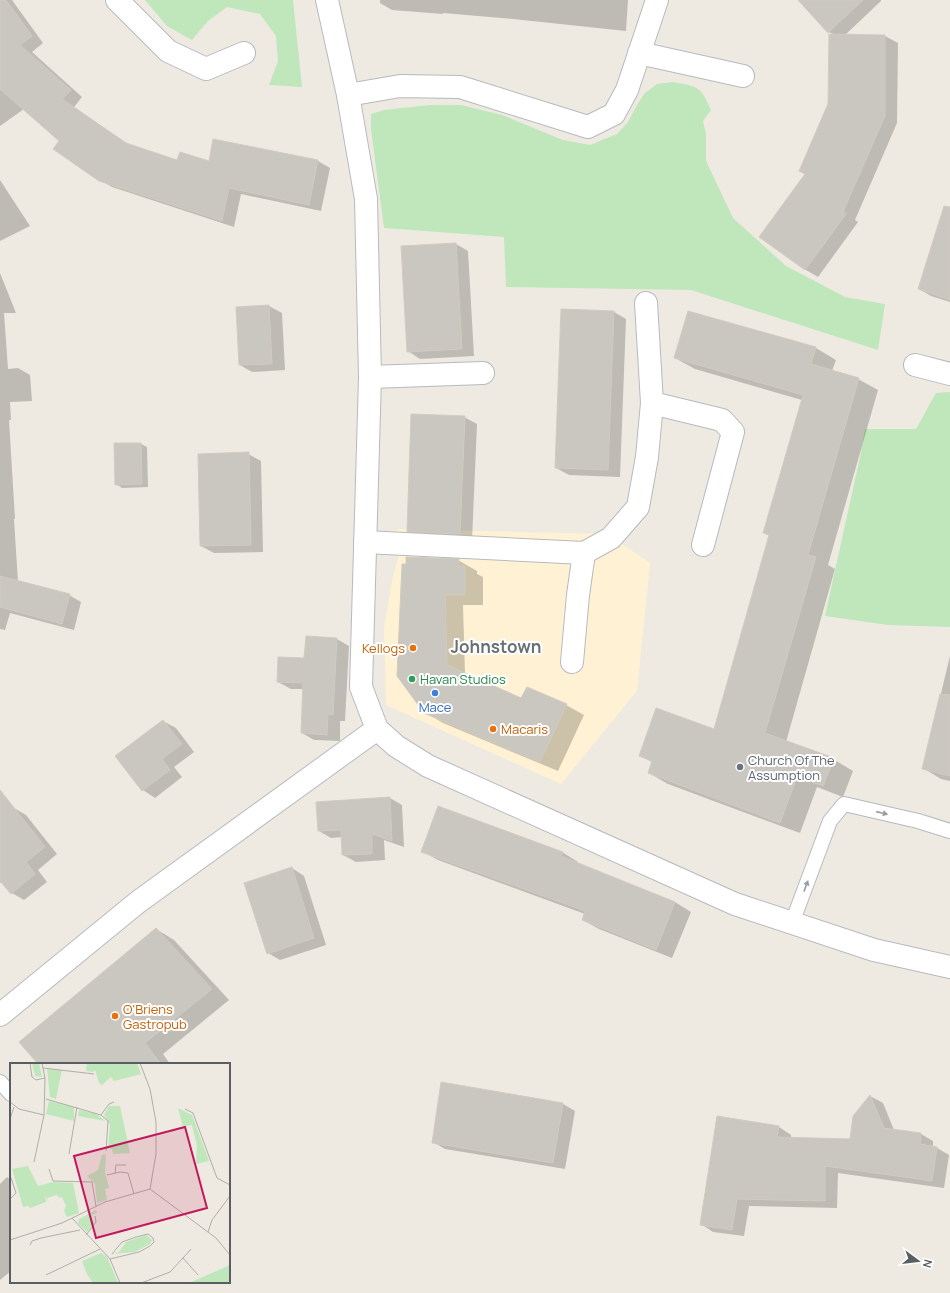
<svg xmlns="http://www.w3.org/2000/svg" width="950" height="1293" viewBox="0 0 950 1293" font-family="Manrope,sans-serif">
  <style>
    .commercial { fill: #fff2d4 }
    .green { fill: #bfe7bb }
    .shadow { fill: #0003 }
    .building { fill: #cac6c0; stroke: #d2cbbf }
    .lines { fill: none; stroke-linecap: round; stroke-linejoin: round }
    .service-casing { stroke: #b6babf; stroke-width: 16 }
    .minor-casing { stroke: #b6babf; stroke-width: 24 }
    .tertiary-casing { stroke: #b6babf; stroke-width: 24 }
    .service { stroke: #fff; stroke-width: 14 }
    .minor { stroke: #fff; stroke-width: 22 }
    .tertiary { stroke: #fff; stroke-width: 22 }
    .oneway { fill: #9b9ea1 }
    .food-dot { fill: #e8710a; stroke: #fff; stroke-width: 1.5 }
    .leisure-dot { fill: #2e9e5b; stroke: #fff; stroke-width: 1.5 }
    .shop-dot { fill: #3f7fe0; stroke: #fff; stroke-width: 1.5 }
    .worship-dot { fill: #6b7280; stroke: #fff; stroke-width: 1.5 }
    .labels { text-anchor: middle; stroke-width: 4; stroke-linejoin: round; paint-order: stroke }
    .food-label { font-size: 13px; fill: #c56008; stroke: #fff; text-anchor: start }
    .leisure-label { font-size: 13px; fill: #27864d; stroke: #fff; text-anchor: start }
    .shop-label { font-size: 13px; fill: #366cbe; stroke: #fff }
    .worship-label { font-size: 13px; fill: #5b616d; stroke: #fff; text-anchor: start }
    .district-label { font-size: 17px; font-weight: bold; fill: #6a7175; stroke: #fff }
    .inset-road { fill: none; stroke: #aeaeab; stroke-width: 1 }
    .view { fill: #c2185b; fill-opacity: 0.15; stroke: #c2185b; stroke-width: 2 }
    .inset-edge { fill: none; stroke: #595e63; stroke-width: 2 }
  </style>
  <rect width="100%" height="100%" fill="#eeeae1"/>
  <!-- commercial -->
  <path class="commercial" d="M 397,529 L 607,534 L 650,563 L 637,691 L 561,784 L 386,705 L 384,628 L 392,581 L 400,551 Z"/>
  <!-- green -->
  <g class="green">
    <path d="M 145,0 L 293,0 L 302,87 L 269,85 L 278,61 L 276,36 L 260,14 L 227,7 L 208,21 L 192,40 L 167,26 Z"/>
    <path d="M 673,82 C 698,86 701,87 711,110 L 703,121 L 706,134 L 706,161 L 733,218 L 786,266 L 845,297 L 885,304 L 878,350 L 691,290 L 506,287 L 504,237 L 384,228 L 371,129 L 371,114 L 384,110 L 430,105 L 461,105 L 502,115 L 563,140 L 590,145 L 617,134 L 628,122 L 637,105 L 644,94 L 657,84 Z"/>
    <path d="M 950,392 L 950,627 L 888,625 L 825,616 L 860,457 L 865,429 L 916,429 L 936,393 Z"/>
  </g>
  <!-- shadow -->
  <g class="shadow">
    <path d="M 0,0 L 12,0 L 43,43 L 32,52 L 82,97 L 74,107 L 129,145 L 178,161 L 209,163 L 318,161 L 330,168 L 321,211 L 241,194 L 234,227 L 112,187 L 100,180 L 60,141 L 24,109 L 0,126 Z"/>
    <path d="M 380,0 L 628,0 L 626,31 L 513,19 L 443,13 L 443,14 L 392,10 L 380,3 Z"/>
    <path d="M 799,0 L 881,0 L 881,1 L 845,35 L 885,36 L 898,43 L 897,123 L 855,220 L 858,222 L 818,277 L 806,270 L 761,237 L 806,174 L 829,104 L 835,35 L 829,32 Z"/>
    <path d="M 0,180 L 30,226 L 0,241 Z"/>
    <path d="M 950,235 L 950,302 L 931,296 L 919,289 Z"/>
    <path d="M 456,244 L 468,251 L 474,356 L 420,359 L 408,351 Z"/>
    <path d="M 0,273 L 16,313 L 4,313 L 8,369 L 18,368 L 30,375 L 32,401 L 10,402 L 11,420 L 9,420 L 15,519 L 14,519 L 18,582 L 69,595 L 81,602 L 74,630 L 10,613 L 5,630 L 0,629 Z"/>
    <path d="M 269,306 L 282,313 L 285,370 L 252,372 L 240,365 L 237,307 Z"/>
    <path d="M 614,312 L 626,319 L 620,477 L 569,475 L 556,468 Z"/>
    <path d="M 688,312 L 816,348 L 836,360 L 832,371 L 858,379 L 878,390 L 828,565 L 835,569 L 786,742 L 833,759 L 853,771 L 843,797 L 817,787 L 800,833 L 668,784 L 649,773 L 653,763 L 640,755 L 714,731 L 770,536 L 764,533 L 802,400 L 695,369 L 675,358 Z"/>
    <path d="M 464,417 L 477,424 L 472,541 L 420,538 L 408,531 Z"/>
    <path d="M 141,444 L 147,447 L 148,487 L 122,488 L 116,484 Z"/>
    <path d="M 248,454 L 261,461 L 263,552 L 214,553 L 201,546 Z"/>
    <path d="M 458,560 L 477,571 L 477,574 L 483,577 L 483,605 L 463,605 L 465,674 L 522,700 L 566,705 L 584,715 L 558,771 L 443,723 L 424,712 L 398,675 Z"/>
    <path d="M 337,639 L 349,646 L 345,721 L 340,721 L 340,741 L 314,740 L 302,733 L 304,689 L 291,689 L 278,682 Z"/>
    <path d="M 950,656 L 950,781 L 941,779 L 923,768 Z"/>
    <path d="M 163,721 L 176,728 L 194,752 L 174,767 L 182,777 L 155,798 L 143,790 Z"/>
    <path d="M 390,798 L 402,805 L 404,847 L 384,840 L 385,860 L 356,862 L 343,855 L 342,837 L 331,838 L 319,831 Z"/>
    <path d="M 14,808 L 26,815 L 57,854 L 38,870 L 47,882 L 24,900 L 12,893 L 0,878 L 0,819 Z"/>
    <path d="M 422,851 L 562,852 L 578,862 L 577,864 L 675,902 L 691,912 L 672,958 L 599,929 L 583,920 L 585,914 L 438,860 Z"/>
    <path d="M 292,868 L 304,876 L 326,945 L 280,960 L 268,953 Z"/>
    <path d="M 156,929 L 174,940 L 229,1000 L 163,1054 L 170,1064 L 39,1064 Z"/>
    <path d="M 870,1096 L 883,1103 L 894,1130 L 921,1134 L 933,1141 L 933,1147 L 937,1148 L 949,1155 L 944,1188 L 838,1173 L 837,1208 L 749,1206 L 744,1236 L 713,1232 L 701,1224 L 779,1127 L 791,1135 L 791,1138 L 850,1140 Z"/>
    <path d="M 563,1104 L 575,1111 L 565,1169 L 445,1149 L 433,1142 Z"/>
    <path d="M 7,1177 L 11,1180 L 11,1271 L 0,1280 L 0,1184 Z"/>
  </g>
  <!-- building -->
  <g class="building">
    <path d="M 0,0 L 6,0 L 32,36 L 20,45 L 71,90 L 62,99 L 126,143 L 177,160 L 180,152 L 209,161 L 213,139 L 318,160 L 309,205 L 229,188 L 222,221 L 99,181 L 53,149 L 59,141 L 0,89 Z"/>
    <path d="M 798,0 L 863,0 L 828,33 Z"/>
    <path d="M 829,34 L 885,35 L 885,116 L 843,212 L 846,214 L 805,270 L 759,237 L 805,174 L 799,171 L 828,104 Z"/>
    <path d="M 944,206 L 950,207 L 950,300 L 918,289 Z"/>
    <path d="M 456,243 L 462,349 L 407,352 L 401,246 Z"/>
    <path d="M 269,305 L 272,364 L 239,365 L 236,307 Z"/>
    <path d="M 561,309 L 614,311 L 608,470 L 555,468 Z"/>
    <path d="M 688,311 L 816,347 L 811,364 L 859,378 L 808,555 L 816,557 L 765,733 L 834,758 L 823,786 L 797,777 L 780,823 L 648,773 L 652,761 L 639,756 L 656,708 L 714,729 L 769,535 L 763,533 L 803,395 L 674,358 Z"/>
    <path d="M 411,414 L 465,416 L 460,534 L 407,532 Z"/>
    <path d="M 114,443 L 141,443 L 142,484 L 115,485 Z"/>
    <path d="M 249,452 L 251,545 L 200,546 L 198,454 Z"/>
    <path d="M 406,557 L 459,559 L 458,566 L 465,566 L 465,595 L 445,595 L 447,665 L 521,698 L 527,687 L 567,704 L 540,762 L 424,713 L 397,676 L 402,564 L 406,564 Z"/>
    <path d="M 0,576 L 70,594 L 62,624 L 0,607 Z"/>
    <path d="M 306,636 L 337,638 L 333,715 L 328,714 L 327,735 L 301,733 L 303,683 L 277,682 L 278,657 L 304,658 Z"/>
    <path d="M 940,694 L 950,695 L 950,776 L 922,769 Z"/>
    <path d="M 163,720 L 182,744 L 162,759 L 170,770 L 142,791 L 115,756 Z"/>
    <path d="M 0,790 L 45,847 L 26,862 L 35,874 L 11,894 L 1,882 L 0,883 Z"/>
    <path d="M 390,797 L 392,841 L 372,834 L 372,854 L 342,855 L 341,830 L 318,831 L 316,802 Z"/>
    <path d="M 438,806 L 563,852 L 561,856 L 675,902 L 656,950 L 582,920 L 585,911 L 421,852 Z"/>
    <path d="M 292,867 L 314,938 L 267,954 L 244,883 Z"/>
    <path d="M 156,928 L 212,989 L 145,1043 L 161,1064 L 38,1064 L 19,1042 Z"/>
    <path d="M 441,1082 L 563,1103 L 553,1163 L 432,1143 Z"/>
    <path d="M 870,1095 L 884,1128 L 921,1133 L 920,1144 L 937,1147 L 932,1181 L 825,1166 L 825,1201 L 737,1199 L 732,1230 L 700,1225 L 717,1116 L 779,1126 L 777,1137 L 850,1139 L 853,1116 Z"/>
  </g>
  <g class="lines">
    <!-- service casing -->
    <g class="service-casing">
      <g id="service">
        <path d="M 792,923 L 830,821 L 844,804 L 918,821 L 950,831"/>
        <path d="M 0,1082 L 11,1094"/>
      </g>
    </g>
    <!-- minor casing -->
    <g class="minor-casing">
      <g id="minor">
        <path d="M 117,0 L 168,51 L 206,69 L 244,53"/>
        <path d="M 639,53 L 743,76"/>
        <path d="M 348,95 L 400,86 L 460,87 L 588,127 L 614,114 L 627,90 L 657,0"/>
        <path d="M 915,365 L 950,374"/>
        <path d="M 370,377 L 483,373"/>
        <path d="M 652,403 L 722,420 L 733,432 L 703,545"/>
        <path d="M 365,542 L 584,553 L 611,538 L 638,507 L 647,457 L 652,403 L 646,303"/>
        <path d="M 572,662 L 578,595 L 584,553"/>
        <path d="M 0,1015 L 138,902 L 377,729"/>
      </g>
    </g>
    <!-- tertiary casing -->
    <g class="tertiary-casing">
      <path id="tertiary" d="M 327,0 L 348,95 L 366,199 L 370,377 L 361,687 L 377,729 L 396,746 L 428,766 L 735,904 L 874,950 L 950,967"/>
    </g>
    <!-- service -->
    <use href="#service" class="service"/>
    <!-- minor -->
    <use href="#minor" class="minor"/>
    <!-- tertiary -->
    <use href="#tertiary" class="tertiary"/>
  </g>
  <!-- one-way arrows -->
  <defs><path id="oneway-solid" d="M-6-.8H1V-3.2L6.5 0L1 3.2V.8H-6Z"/></defs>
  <g class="oneway">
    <use href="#oneway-solid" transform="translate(882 813) rotate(13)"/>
    <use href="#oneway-solid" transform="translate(806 886) rotate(-70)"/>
  </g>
  <!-- markers -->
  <g class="food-dot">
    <circle cx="413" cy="648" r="4"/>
    <circle cx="493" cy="729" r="4"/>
    <circle cx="115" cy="1016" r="4"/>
  </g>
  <circle class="leisure-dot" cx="412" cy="679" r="4"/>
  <circle class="shop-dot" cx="435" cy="693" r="4"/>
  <circle class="worship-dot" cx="740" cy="767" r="4"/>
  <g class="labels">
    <!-- food labels -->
    <g class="food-label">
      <text x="405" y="653" text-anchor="end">Kellogs</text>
      <text x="501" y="734">Macaris</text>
      <text x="123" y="1014">O'Briens<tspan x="123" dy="15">Gastropub</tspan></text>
    </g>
    <!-- leisure labels -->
    <g class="leisure-label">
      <text x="420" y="684">Havan Studios</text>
    </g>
    <!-- shop labels -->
    <g class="shop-label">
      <text x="435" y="712">Mace</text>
    </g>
    <!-- worship labels -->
    <g class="worship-label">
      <text x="748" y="765">Church Of The<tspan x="748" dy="15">Assumption</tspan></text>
    </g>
    <!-- district labels -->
    <g class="district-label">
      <text x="496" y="653">Johnstown</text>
    </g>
  </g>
  <!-- overview -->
  <g transform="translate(10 1063)">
    <rect width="220" height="220" fill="#eeeae1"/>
    <path d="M 22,0 L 29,0 L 32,14 L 25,13 ZM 77,0 L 127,0 L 131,11 L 104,18 L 101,14 L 92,22 L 89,20 L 85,7 L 83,9 L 76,8 ZM 37,6 L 52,7 L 46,36 L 40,34 ZM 39,38 L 64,44 L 64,58 L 36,51 ZM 99,43 L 110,43 L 120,90 L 103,91 L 102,86 L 98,85 L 100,62 L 94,52 ZM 168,45 L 182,52 L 199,98 L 186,101 L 187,83 L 182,62 L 173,64 ZM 69,47 L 87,51 L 95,58 L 68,53 ZM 96,91 L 95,109 L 99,125 L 95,126 L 97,137 L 87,140 L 85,121 L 77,113 L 88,107 L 92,92 ZM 18,103 L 28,123 L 43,119 L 63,120 L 69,150 L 57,154 L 54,148 L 56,143 L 52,134 L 49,135 L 47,132 L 37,135 L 39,140 L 35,133 L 36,139 L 20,145 L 18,143 L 13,144 L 2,106 ZM 86,147 L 87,150 L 81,152 L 84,160 L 77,169 L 68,160 L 69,156 ZM 136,172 L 142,177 L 140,181 L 125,189 L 103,191 L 109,189 L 116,179 ZM 91,190 L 97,194 L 108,220 L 83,220 L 77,211 L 72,198 ZM 220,202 L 220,220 L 179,220 L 186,217 Z" fill="#bfe7bb"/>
    <path class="inset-road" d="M 32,0 L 35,15M 33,5 L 84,11M 36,36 L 91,52 L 98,58 L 96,88M 0,39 L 9,46 L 34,52 L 35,15 L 26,17 L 22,14 L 20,0M 175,46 L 183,50 L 207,115 L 220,122M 91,52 L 99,41 L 104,39M 0,56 L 4,44M 59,91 L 67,44M 24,99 L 34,52M 39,106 L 43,118 L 82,119 L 86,143M 105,110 L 106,102 L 116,102M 0,112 L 6,130 L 0,136M 97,112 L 110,109 L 118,110 L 124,131M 140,126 L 206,175 L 220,192M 62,155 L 100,196 L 110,220M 198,169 L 202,157 L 220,133M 76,172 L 86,159 L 85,153M 0,177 L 52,160 L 95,139 L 140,126 L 146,91 L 146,59 L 140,26 L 130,0M 20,182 L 22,178 L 31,175 L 70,167M 173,195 L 181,186M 100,196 L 129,189 L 140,183 L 144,179 L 143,175 L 138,171 L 126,174 L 112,179 L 102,191M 36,212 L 90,186M 131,220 L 160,209 L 173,195 L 188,212"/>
    <path class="view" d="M 175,64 L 197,145 L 86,175 L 64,93 Z"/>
    <rect width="220" height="220" class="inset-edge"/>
  </g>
  <!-- north arrow -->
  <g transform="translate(918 1261) rotate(105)" stroke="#ffffff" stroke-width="3" paint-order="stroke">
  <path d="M0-3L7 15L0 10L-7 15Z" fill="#595e63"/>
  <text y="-6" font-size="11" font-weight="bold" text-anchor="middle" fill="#595e63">N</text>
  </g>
</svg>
